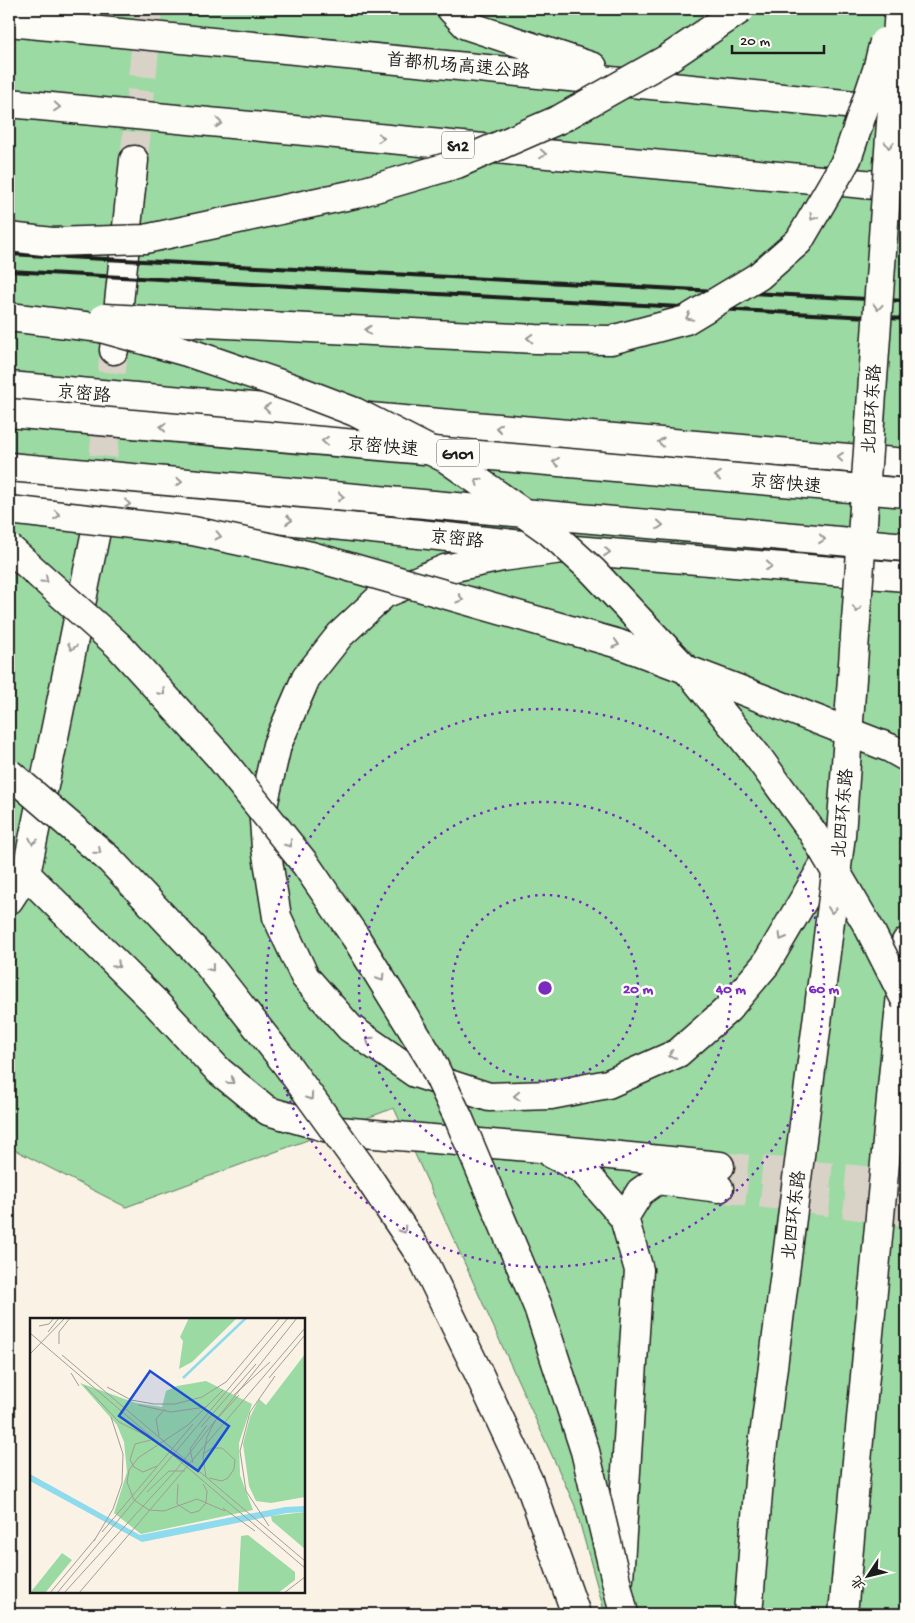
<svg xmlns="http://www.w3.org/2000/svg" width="915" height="1623" viewBox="0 0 915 1623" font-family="'Gochi Hand','LXGW WenKai TC',sans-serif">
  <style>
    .green { fill: #9bdaa2; stroke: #5c7b5f }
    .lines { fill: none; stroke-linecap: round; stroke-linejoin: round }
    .secondary-tunnel { stroke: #d9d2c7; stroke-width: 28; stroke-dasharray: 28 14; stroke-linecap: butt }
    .street-casing { stroke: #1c1c1c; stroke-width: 31 }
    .secondary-casing { stroke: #1c1c1c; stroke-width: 31 }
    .highway-casing { stroke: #1c1c1c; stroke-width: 31 }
    .street { stroke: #fdfcf7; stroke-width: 28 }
    .secondary { stroke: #fdfcf7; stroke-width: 28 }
    .highway { stroke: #fdfcf7; stroke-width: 28 }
    .rail { stroke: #1c1c1c; stroke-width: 4 }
    .highway-bridge-casing { stroke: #1c1c1c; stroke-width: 31; stroke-linecap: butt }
    .highway-bridge { stroke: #fdfcf7; stroke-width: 28 }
    .oneway { stroke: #989794 }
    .ring { fill: none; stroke: #7b2cbf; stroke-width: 2.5; stroke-dasharray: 2.5 5 }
    .labels { text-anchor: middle; stroke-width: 5; stroke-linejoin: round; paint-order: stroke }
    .shield { fill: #fdfcf7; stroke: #605f5e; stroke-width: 1 }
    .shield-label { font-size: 16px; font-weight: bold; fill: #1c1c1c }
    .street-label { font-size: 18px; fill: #1c1c1c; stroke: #fdfcf7 }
    .inset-river { fill: none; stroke: #8edbed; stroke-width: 2.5 }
    .inset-road { fill: none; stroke: #a19c95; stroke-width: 1 }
    .view { fill: #1d4ed8; fill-opacity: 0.15; stroke: #1d4ed8; stroke-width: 2.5 }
    .inset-edge { fill: none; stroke: #1c1c1c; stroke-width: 2.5 }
    .centre { fill: #7b2cbf; stroke: #fdfcf7; stroke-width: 2.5 }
    .ring-label { font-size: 15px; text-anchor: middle; font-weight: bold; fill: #7b2cbf; stroke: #fdfcf7; stroke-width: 5; stroke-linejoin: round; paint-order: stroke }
  </style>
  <rect width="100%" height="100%" fill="#faf2e5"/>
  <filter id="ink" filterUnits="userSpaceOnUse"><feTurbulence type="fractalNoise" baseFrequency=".02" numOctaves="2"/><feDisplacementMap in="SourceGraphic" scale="10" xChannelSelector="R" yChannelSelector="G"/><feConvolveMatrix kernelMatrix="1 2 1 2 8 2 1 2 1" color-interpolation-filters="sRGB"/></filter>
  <g filter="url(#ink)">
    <!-- green -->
    <path class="green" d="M 9,9 L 906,9 L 906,1614 L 605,1614 L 575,1506 L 394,1108 L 126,1207 L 9,1147 Z"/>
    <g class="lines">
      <!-- secondary-tunnel -->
      <g class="secondary-tunnel">
        <path d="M 134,160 L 149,9"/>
        <path d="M 99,498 L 114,350"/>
        <path d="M 720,1166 L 906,1184"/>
        <path d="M 719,1188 L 906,1212"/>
      </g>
      <!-- street casing -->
      <g class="street-casing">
        <path id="street" d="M 9,900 L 26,874"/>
      </g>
      <!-- secondary casing -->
      <g class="secondary-casing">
        <g id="secondary">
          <path d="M 114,350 L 134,160"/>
          <path d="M 9,386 L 906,463"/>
          <path d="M 9,491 L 562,549 L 906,577"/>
          <path d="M 96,531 L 26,874 L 154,1001 L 219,1071 L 268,1111 L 339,1131 L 540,1148 L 720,1166"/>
          <path d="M 552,1154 L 583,1170 L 624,1218 L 639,1270 L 619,1579"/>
          <path d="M 624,1218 L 640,1192 L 657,1180 L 719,1188"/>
        </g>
      </g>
      <!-- highway casing -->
      <g class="highway-casing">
        <g id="highway">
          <path d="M 451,9 L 466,25 L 593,67"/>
          <path d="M 9,22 L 906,110"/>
          <path d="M 9,103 L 906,188"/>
          <path d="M 562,549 L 502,557 L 445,569 L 384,594 L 340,635 L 306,678 L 277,745 L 263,806 L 266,848 L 277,917 L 305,977 L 350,1028 L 415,1073 L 489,1097 L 551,1095 L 608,1084 L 678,1053 L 728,1009 L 766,964 L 838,841"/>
          <path d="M 892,1088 L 906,942"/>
          <path d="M 748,1614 L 760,1468"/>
          <path d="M 843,1614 L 856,1472"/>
        </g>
      </g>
      <!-- street -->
      <use href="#street" class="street"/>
      <!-- secondary -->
      <use href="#secondary" class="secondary"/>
      <!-- highway -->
      <use href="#highway" class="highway"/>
      <!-- rail -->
      <g class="rail">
        <path d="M 9,254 L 906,301"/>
        <path d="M 9,271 L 906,319"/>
      </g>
      <!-- highway-bridge casing -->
      <g class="highway-bridge-casing">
        <g id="highway-bridge">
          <path d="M 9,237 L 52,242 L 145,239 L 355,194 L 457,164 L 560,119 L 667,59 L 741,9"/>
          <path d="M 9,317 L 101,328 L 187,352 L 295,389 L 355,412 L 447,459 L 549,531 L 593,571 L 694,678 L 758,757 L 813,833 L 868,926 L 906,1001"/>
          <path d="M 104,318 L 536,339 L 611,340 L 686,320 L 759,276 L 799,241 L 847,159 L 877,70 L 884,42"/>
          <path d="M 9,413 L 906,493"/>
          <path d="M 9,467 L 906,547"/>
          <path d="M 9,510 L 193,531 L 311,556 L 619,644 L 738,689 L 890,748 L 906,757"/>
          <path d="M 9,548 L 118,645 L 218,755 L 306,865 L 356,938 L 430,1058 L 459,1119 L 538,1307 L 585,1451 L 624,1614"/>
          <path d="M 9,773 L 110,860 L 206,962 L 287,1065 L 364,1171 L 423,1259 L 478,1372 L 529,1482 L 576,1614"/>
          <path d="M 760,1468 L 841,835 L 899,9"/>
          <path d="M 856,1472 L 892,1088"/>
        </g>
      </g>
      <!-- highway-bridge -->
      <use href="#highway-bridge" class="highway-bridge"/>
    </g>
    <!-- one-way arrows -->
    <defs><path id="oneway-chevron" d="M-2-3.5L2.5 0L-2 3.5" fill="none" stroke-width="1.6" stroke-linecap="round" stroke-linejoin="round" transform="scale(1.25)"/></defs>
    <g class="oneway">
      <use href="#oneway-chevron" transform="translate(57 107) rotate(5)"/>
      <use href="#oneway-chevron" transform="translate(219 123) rotate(5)"/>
      <use href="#oneway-chevron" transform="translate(381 138) rotate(5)"/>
      <use href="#oneway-chevron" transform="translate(889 145) rotate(94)"/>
      <use href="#oneway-chevron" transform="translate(543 154) rotate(5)"/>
      <use href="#oneway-chevron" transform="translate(813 217) rotate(121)"/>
      <use href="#oneway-chevron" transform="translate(878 307) rotate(94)"/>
      <use href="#oneway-chevron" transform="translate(689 317) rotate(153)"/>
      <use href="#oneway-chevron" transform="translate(368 330) rotate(-177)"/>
      <use href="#oneway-chevron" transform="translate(530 338) rotate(-178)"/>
      <use href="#oneway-chevron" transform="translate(267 408) rotate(-175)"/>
      <use href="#oneway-chevron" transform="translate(163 427) rotate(-175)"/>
      <use href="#oneway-chevron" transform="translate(499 428) rotate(-175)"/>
      <use href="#oneway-chevron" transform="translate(325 441) rotate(-175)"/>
      <use href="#oneway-chevron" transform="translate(661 442) rotate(-175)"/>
      <use href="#oneway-chevron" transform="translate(840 457) rotate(-175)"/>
      <use href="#oneway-chevron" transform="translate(556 462) rotate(-175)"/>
      <use href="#oneway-chevron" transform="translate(718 476) rotate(-175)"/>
      <use href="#oneway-chevron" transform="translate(478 481) rotate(-145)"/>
      <use href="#oneway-chevron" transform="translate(179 482) rotate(5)"/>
      <use href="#oneway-chevron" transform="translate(341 497) rotate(5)"/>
      <use href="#oneway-chevron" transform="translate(127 504) rotate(6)"/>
      <use href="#oneway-chevron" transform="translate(57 515) rotate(6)"/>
      <use href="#oneway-chevron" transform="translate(289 520) rotate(6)"/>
      <use href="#oneway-chevron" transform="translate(660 525) rotate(5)"/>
      <use href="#oneway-chevron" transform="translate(218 536) rotate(12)"/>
      <use href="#oneway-chevron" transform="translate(822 539) rotate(5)"/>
      <use href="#oneway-chevron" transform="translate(607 552) rotate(5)"/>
      <use href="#oneway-chevron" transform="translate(769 566) rotate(5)"/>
      <use href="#oneway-chevron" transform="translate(45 580) rotate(42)"/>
      <use href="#oneway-chevron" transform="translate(460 599) rotate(16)"/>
      <use href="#oneway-chevron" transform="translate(857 609) rotate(94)"/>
      <use href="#oneway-chevron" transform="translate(616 644) rotate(17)"/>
      <use href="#oneway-chevron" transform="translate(72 647) rotate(102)"/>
      <use href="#oneway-chevron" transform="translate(162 692) rotate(47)"/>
      <use href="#oneway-chevron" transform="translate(33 841) rotate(102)"/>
      <use href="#oneway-chevron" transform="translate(289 844) rotate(52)"/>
      <use href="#oneway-chevron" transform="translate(98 851) rotate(41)"/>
      <use href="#oneway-chevron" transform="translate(832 910) rotate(97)"/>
      <use href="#oneway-chevron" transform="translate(782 937) rotate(120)"/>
      <use href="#oneway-chevron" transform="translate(117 965) rotate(45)"/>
      <use href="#oneway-chevron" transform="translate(211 968) rotate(51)"/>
      <use href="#oneway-chevron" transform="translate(381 978) rotate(58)"/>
      <use href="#oneway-chevron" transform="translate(369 1040) rotate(-145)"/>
      <use href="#oneway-chevron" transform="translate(672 1055) rotate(153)"/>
      <use href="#oneway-chevron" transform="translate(231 1081) rotate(39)"/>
      <use href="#oneway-chevron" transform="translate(517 1096) rotate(178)"/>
      <use href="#oneway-chevron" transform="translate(310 1097) rotate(54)"/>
      <use href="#oneway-chevron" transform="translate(403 1230) rotate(56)"/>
    </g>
  </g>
  <!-- distance rings -->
  <g class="ring">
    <circle cx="545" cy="988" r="93"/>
    <circle cx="545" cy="988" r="186"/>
    <circle cx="545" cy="988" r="279"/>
  </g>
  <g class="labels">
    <!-- shield labels -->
    <g class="shield">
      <rect x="442" y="131.5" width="32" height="27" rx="4"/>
      <rect x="437" y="439.5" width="42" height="27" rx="4"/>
    </g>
    <g class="shield-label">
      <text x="458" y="151">S12</text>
      <text x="458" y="459">G101</text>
    </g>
    <!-- street labels -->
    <g class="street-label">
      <text transform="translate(458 65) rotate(5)" y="6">首都机场高速公路</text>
      <text transform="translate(84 393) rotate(5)" y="6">京密路</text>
      <text transform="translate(871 409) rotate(-86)" y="6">北四环东路</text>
      <text transform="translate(383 446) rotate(5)" y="6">京密快速</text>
      <text transform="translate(786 483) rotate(5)" y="6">京密快速</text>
      <text transform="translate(457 538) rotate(6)" y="6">京密路</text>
      <text transform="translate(842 813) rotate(-85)" y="6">北四环东路</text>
      <text transform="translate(793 1215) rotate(-83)" y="6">北四环东路</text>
    </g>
  </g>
  <!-- overview -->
  <g transform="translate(30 1318)">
    <rect width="275" height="275" fill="#faf2e5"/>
    <path d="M 159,0 L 207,0 L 162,44 L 149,51 L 153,23 L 150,19 ZM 275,36 L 275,179 L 241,185 L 226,183 L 219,168 L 213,126 L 220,99 L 229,81 L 236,87 ZM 176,63 L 222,86 L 209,125 L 210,157 L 223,192 L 111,216 L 84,195 L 97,154 L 94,124 L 87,107 L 50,65 L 106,85 L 132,89 L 136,73 L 147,68 ZM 275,194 L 275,231 L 242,203 L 241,198 ZM 218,217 L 265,254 L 265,262 L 248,275 L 208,275 L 211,218 ZM 32,235 L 42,242 L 15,275 L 0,275 Z" fill="#9bdaa2"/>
    <path d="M 0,156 L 110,217 L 255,189 L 275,188 L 275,194 L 257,195 L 112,224 L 0,163 Z" fill="#8edbed"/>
    <path class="inset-river" d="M 153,60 L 216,0"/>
    <path class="inset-road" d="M 9,8 L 19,6 L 24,0M 18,14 L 29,0M 0,15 L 275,250M 29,26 L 29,14 L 40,0M 0,36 L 35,0M 32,37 L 275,243M 41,55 L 49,68M 239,60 L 275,17M 55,68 L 89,104 L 117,118M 77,69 L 101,82 L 124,86 L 145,86 L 172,79 L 196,64 L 250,0M 193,72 L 158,107 L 108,140 L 99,152 L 97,164 L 104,182 L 119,192 L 134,193 L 167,181 L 195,193M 204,77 L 240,44M 108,87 L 141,94 L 176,89M 171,109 L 226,46M 129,118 L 126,101 L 135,91M 121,122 L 105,126 L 100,142 L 104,149 L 113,154 L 127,148M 173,136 L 182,130 L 192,130 L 205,142 L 204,151 L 198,160 L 192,163 L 179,160M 163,145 L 160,131 L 177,107M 176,159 L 173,139 L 177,119 L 185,103 L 209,77M 148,166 L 147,186 L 161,195 L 169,193 L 176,185 L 177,173 L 173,166M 117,174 L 139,153 L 155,153M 193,190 L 225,213M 239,208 L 216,173 L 210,133 L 220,94 L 245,58M 72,214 L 163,106M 64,223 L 83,191 L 92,165 L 93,136 L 81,99M 20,275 L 65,221M 27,275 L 258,0M 34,275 L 146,152 L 267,0M 49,275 L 275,10M 254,275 L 275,259"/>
    <path class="view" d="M 120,53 L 199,108 L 168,153 L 89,98 Z"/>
    <rect width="275" height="275" class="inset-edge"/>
  </g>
  <circle cx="545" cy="988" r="8" class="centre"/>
  <g class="ring-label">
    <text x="638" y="993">20 m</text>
    <text x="731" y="993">40 m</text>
    <text x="824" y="993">60 m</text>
  </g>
  <!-- margin -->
  <rect width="915" height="1623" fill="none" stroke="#fdfcf7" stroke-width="30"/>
  <rect x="15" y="15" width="885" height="1593" fill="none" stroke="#1c1c1c" stroke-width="2" filter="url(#ink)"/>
  <!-- north arrow -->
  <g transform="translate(868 1576) rotate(235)" stroke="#fdfcf7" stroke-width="4" paint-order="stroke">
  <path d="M0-4L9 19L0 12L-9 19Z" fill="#1c1c1c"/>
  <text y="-8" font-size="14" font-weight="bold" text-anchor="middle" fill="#1c1c1c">北</text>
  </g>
  <!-- scale -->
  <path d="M732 45v8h92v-8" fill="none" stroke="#1c1c1c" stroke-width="2.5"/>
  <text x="740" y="45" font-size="15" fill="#1c1c1c" stroke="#fdfcf7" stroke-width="4" paint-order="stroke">20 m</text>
</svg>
